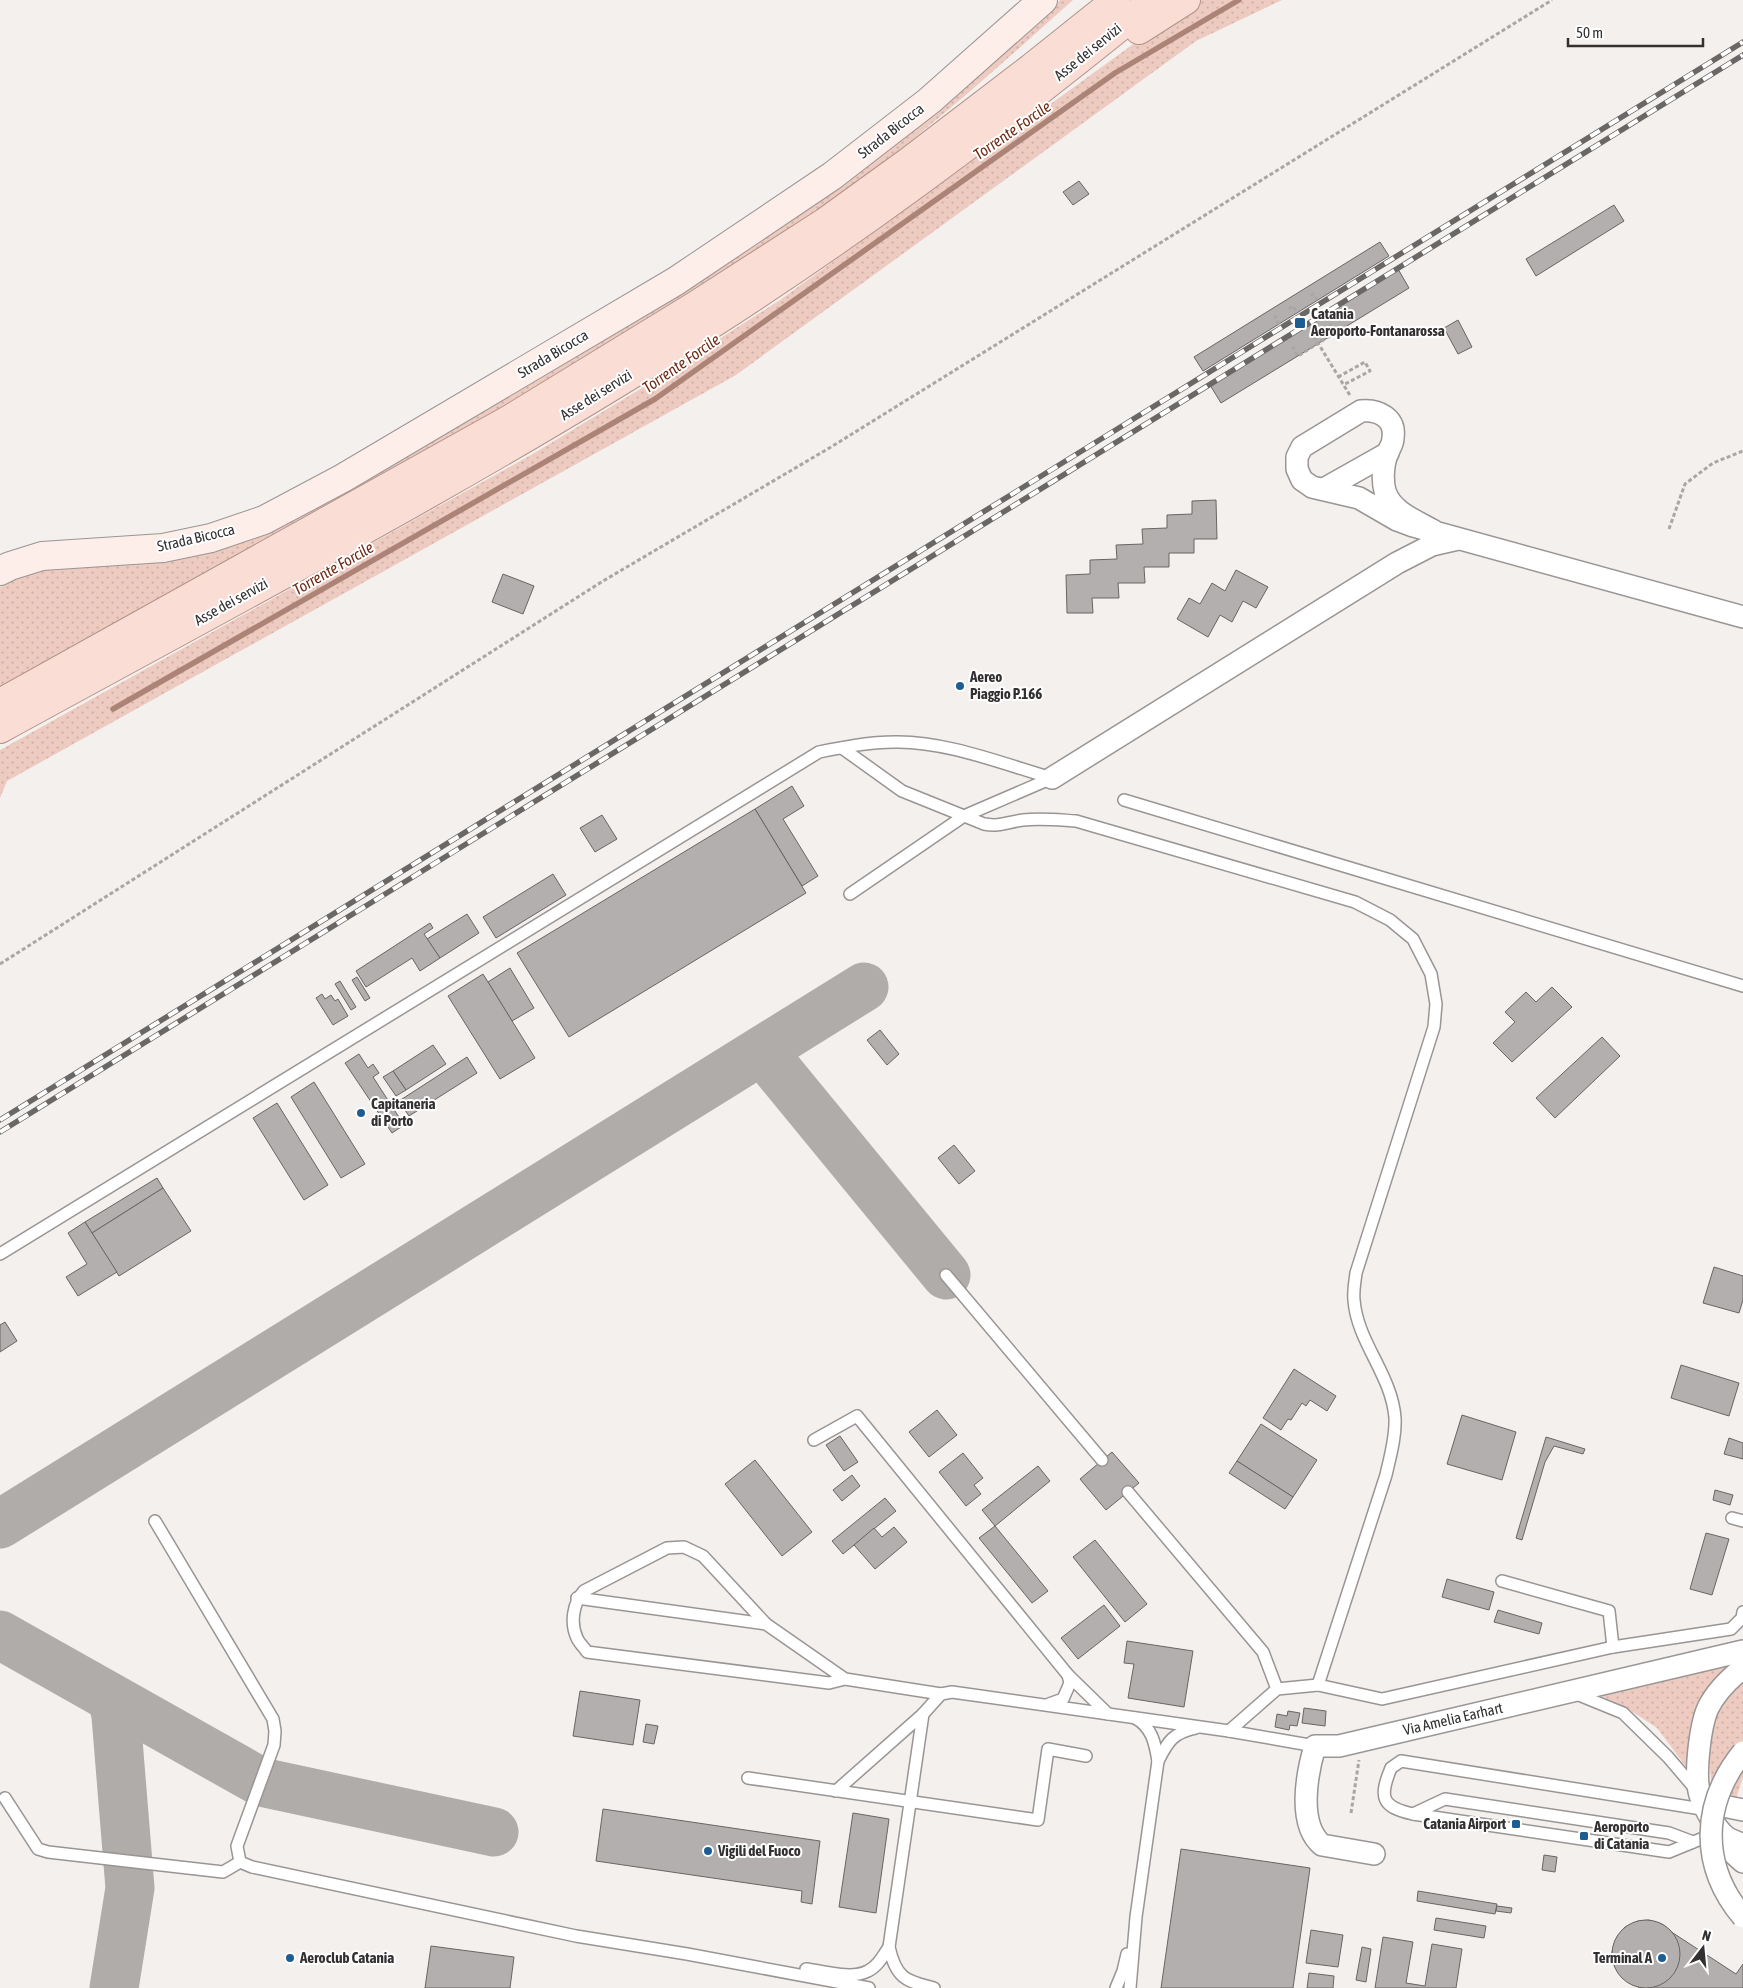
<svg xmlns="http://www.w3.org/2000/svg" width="1743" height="1988" viewBox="0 0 1743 1988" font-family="'Asap Condensed',sans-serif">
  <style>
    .grass { fill: url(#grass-dots) }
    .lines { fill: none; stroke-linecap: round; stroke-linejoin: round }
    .stream { stroke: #ac8477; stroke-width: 5.5 }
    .taxiway { stroke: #afacaa; stroke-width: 49 }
    .building { fill: #b3afae; stroke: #696564 }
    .lane-casing { stroke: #999594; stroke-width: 14 }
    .street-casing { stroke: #999594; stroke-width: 24 }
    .secondary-casing { stroke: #999594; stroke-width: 30 }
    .primary-casing { stroke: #b2938a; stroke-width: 30 }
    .path { stroke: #a9a6a5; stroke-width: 3; stroke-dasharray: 4 2.5; stroke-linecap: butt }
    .lane { stroke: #fff; stroke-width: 11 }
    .street { stroke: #fff; stroke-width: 21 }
    .secondary { stroke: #fdeeea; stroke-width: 28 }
    .primary { stroke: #faded6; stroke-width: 28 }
    .rail-casing { stroke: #6a6867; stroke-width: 5.5 }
    .rail { stroke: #fff; stroke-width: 4; stroke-dasharray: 11; stroke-linecap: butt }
    .street-bridge-casing { stroke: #999594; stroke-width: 24; stroke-linecap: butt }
    .street-bridge { stroke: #fff; stroke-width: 21 }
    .poi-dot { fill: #1c5e93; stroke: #fff; stroke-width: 2 }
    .labels { text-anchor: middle; stroke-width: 4; stroke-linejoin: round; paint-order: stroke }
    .street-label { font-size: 15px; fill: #323030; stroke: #fff }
    .poi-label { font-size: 15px; font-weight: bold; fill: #323030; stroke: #fff; text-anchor: start }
    .water-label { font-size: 16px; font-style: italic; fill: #6e2b15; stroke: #fff }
  </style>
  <defs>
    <pattern id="grass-dots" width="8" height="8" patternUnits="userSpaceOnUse" patternTransform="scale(1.25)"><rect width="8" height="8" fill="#eecbc0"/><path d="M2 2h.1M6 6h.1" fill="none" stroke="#cdafa5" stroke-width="1.8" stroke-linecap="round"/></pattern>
  </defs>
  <rect width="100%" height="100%" fill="#f4f0ee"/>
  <!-- grass -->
  <g class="grass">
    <path d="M 1060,0 L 1073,0 C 1020,47 968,95 913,139 C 819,213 712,281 610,343 C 411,465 205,574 0,686 L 0,587 L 15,578 L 47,569 L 268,529 L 995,58 Z"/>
    <path d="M 1199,0 L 1282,0 L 1196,41 L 736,375 L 7,781 L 0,798 L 0,750 L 531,455 L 647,385 L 780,300 L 1168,19 Z"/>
    <path d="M 1736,1664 L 1693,1776 L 1657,1728 L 1630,1710 L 1594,1692 Z"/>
    <path d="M 1743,1680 L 1743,1777 L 1736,1799 L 1724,1795 L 1711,1780 L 1708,1748 L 1710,1732 L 1717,1714 L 1727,1695 Z"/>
  </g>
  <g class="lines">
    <!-- stream -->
    <path class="stream" d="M 113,709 L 655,399 L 1115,73 L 1239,0"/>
    <!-- taxiway -->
    <g class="taxiway">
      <path d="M 762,1051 L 946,1275"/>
      <path d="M 0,1524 L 864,987"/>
      <path d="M 0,1635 L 261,1782 L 494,1832"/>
      <path d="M 109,1697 L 114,1706 L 116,1716 L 130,1888 L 114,1988"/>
    </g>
  </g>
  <!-- building -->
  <g class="building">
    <path d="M 1079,181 L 1089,194 L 1073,205 L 1063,192 Z"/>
    <path d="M 1614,205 L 1624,221 L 1536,276 L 1526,259 Z"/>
    <path d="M 1380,242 L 1389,256 L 1203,371 L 1194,357 Z"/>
    <path d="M 1398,269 L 1409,288 L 1221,403 L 1210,385 Z"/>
    <path d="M 1458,320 L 1472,347 L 1458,354 L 1444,328 Z"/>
    <path d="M 1216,500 L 1217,539 L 1194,539 L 1194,553 L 1169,553 L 1169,567 L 1144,567 L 1145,583 L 1118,583 L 1119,598 L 1092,598 L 1093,613 L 1067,613 L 1066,575 L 1090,574 L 1090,560 L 1117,559 L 1116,545 L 1143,544 L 1142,529 L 1167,528 L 1167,515 L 1192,514 L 1192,501 Z"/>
    <path d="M 1236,570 L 1268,587 L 1256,608 L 1243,601 L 1232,622 L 1220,615 L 1208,637 L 1177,619 L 1189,598 L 1200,604 L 1212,583 L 1225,591 Z"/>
    <path d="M 503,574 L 534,586 L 523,614 L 492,602 Z"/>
    <path d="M 792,786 L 804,806 L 783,819 L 818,876 L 802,886 L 755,809 Z"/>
    <path d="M 755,809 L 806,893 L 569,1037 L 517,953 Z"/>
    <path d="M 602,815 L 617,839 L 595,852 L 580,828 Z"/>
    <path d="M 553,874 L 566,895 L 496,938 L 483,917 Z"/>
    <path d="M 467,914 L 479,933 L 440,958 L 427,939 Z"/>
    <path d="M 430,923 L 433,928 L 424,934 L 440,958 L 420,971 L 412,958 L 366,987 L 356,971 Z"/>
    <path d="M 510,968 L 534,1008 L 512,1021 L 488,982 Z"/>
    <path d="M 483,974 L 535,1058 L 500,1079 L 448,996 Z"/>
    <path d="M 357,977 L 370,998 L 365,1001 L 352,980 Z"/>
    <path d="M 340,981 L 356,1007 L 351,1010 L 335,984 Z"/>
    <path d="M 1552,987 L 1572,1007 L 1512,1062 L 1493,1043 L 1515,1022 L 1505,1012 L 1526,992 L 1536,1002 Z"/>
    <path d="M 322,994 L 325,999 L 331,995 L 335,1001 L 338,999 L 348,1016 L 333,1025 L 316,998 Z"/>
    <path d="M 880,1030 L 899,1054 L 887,1065 L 867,1040 Z"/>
    <path d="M 1602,1037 L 1620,1056 L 1555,1118 L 1536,1098 Z"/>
    <path d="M 433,1045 L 446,1064 L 406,1090 L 393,1071 Z"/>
    <path d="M 359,1054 L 368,1068 L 373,1064 L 379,1073 L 373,1077 L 404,1125 L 392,1133 L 345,1063 Z"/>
    <path d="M 467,1057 L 477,1073 L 409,1116 L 399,1101 Z"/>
    <path d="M 393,1071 L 406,1090 L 396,1096 L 383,1077 Z"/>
    <path d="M 314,1082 L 365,1164 L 341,1178 L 291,1097 Z"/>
    <path d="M 277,1103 L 328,1185 L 304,1200 L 253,1118 Z"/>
    <path d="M 954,1145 L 975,1171 L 959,1184 L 938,1158 Z"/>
    <path d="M 157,1178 L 163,1188 L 92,1233 L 85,1222 Z"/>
    <path d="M 163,1188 L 191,1231 L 119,1276 L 92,1233 Z"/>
    <path d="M 85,1222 L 117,1272 L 78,1296 L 66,1277 L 87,1264 L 68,1233 Z"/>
    <path d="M 1714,1267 L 1743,1276 L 1743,1300 L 1739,1313 L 1703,1303 Z"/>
    <path d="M 5,1322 L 17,1341 L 0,1352 L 0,1325 Z"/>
    <path d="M 1681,1365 L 1739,1383 L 1729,1416 L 1671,1398 Z"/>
    <path d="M 1294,1369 L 1336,1396 L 1327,1411 L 1310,1400 L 1306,1406 L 1302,1403 L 1291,1420 L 1288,1419 L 1281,1430 L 1263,1418 Z"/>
    <path d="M 937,1410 L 957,1435 L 929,1457 L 909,1432 Z"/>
    <path d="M 1462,1415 L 1516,1432 L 1502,1480 L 1447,1464 Z"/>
    <path d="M 1261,1424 L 1317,1460 L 1293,1497 L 1237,1461 Z"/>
    <path d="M 840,1436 L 858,1462 L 844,1471 L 826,1445 Z"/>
    <path d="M 1546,1437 L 1585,1449 L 1583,1454 L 1554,1446 L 1545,1462 L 1522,1540 L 1516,1538 Z"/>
    <path d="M 1729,1438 L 1743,1443 L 1743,1459 L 1724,1454 Z"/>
    <path d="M 1112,1452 L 1139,1483 L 1106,1510 L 1080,1479 Z"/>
    <path d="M 963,1453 L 983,1478 L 974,1485 L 981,1494 L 966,1506 L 939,1472 Z"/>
    <path d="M 755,1460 L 812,1532 L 782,1556 L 725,1484 Z"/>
    <path d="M 1237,1461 L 1293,1497 L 1285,1509 L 1229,1473 Z"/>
    <path d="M 1038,1466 L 1050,1481 L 995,1526 L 982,1510 Z"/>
    <path d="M 852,1475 L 860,1486 L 842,1501 L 833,1490 Z"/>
    <path d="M 1715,1490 L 1733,1495 L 1730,1505 L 1713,1500 Z"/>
    <path d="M 885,1498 L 896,1511 L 843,1554 L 832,1541 Z"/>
    <path d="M 995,1526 L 1048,1591 L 1032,1603 L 979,1538 Z"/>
    <path d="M 894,1527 L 907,1542 L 875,1569 L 854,1545 L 874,1528 L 882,1537 Z"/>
    <path d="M 1706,1533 L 1729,1539 L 1712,1595 L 1690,1589 Z"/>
    <path d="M 1095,1540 L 1147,1604 L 1125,1622 L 1073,1557 Z"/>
    <path d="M 1447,1579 L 1494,1592 L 1489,1610 L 1442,1597 Z"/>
    <path d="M 1104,1605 L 1120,1626 L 1078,1659 L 1061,1638 Z"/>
    <path d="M 1498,1610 L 1542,1623 L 1539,1634 L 1494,1622 Z"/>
    <path d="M 1127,1641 L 1193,1651 L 1184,1707 L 1128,1698 L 1134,1664 L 1124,1663 Z"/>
    <path d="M 580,1691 L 640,1700 L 633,1745 L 573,1736 Z"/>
    <path d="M 1304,1708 L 1326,1711 L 1325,1726 L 1302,1723 Z"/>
    <path d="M 1288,1711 L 1300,1713 L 1297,1726 L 1290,1725 L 1289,1730 L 1275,1727 L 1277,1714 L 1287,1716 Z"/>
    <path d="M 646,1724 L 658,1726 L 654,1744 L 643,1742 Z"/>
    <path d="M 603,1809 L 820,1841 L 812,1904 L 801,1902 L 802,1891 L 596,1861 Z"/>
    <path d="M 853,1813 L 889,1819 L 876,1913 L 839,1907 Z"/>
    <path d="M 1181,1849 L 1310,1868 L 1293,1988 L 1161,1988 Z"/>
    <path d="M 1544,1855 L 1557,1857 L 1555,1872 L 1542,1870 Z"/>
    <path d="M 1418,1891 L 1497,1904 L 1495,1914 L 1417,1901 Z"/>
    <path d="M 1497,1906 L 1512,1908 L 1511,1913 L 1496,1911 Z"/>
    <path d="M 1436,1918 L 1486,1926 L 1484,1938 L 1434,1930 Z"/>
    <path d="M 1649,1920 L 1662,1924 L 1673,1933 L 1736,1974 L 1743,1964 L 1743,1988 L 1638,1988 L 1639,1987 L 1628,1982 L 1619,1974 L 1614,1964 L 1612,1952 L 1614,1944 L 1617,1937 L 1625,1927 L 1638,1921 Z"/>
    <circle cx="1646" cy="1954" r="34"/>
    <path d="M 1311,1930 L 1343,1935 L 1338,1967 L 1306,1963 Z"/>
    <path d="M 1383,1937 L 1413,1942 L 1406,1983 L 1425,1986 L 1432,1944 L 1462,1949 L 1456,1988 L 1375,1988 Z"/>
    <path d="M 431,1946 L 514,1957 L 510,1988 L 425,1988 Z"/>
    <path d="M 1362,1947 L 1371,1949 L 1366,1982 L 1356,1980 Z"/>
    <path d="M 1309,1973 L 1334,1976 L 1333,1988 L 1307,1988 Z"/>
  </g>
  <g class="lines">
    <!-- lane casing -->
    <g class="lane-casing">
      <g id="lane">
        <path d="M 1124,800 L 1743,986"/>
        <path d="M 850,894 L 964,816 L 1052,778"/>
        <path d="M 0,1254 L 819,752 C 844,747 869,742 895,742 C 946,741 1003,764 1052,778"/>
        <path d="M 946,1275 L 1102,1460"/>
        <path d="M 814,1440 L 857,1416 L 1068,1675 L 1108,1714"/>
        <path d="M 1128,1492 L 1263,1652 L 1277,1689"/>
        <path d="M 1732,1518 L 1743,1521"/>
        <path d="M 155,1521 L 273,1719 L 275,1731 L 274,1745 L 237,1846 L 240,1862 L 252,1867 L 576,1936 L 687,1954 L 869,1988"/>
        <path d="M 1502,1581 L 1609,1611 L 1613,1647"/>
        <path d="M 577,1598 L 766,1624"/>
        <path d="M 845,1679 L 829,1683 L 587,1652 C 584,1647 579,1643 577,1638 C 570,1623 573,1603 584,1591 L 667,1548 L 684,1547 L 703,1556 L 766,1624 L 845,1679 L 941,1694"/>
        <path d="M 1318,1685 L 1382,1699 L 1613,1647 L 1731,1629 L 1742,1618 L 1743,1612"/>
        <path d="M 1574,1693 L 1623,1713 L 1668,1757 L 1697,1791"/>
        <path d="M 1049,1704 L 1063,1699 L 1070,1683 L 1068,1675"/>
        <path d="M 923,1714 L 889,1947 C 896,1978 905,1981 934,1988"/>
        <path d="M 1229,1731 L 1315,1746"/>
        <path d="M 1158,1761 C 1168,1741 1173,1733 1196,1728"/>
        <path d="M 748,1778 L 1038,1820 L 1048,1749 L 1086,1756"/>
        <path d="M 836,1791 L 923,1714 L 941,1694 L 952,1692 L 1229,1731 L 1277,1689 L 1318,1685 L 1386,1475 C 1390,1457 1396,1437 1395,1418 C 1392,1375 1357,1342 1354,1300 C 1353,1291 1355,1282 1356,1273 L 1434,1027 L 1436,1004 L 1431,974 L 1413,939 L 1390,920 L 1355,902 L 1076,821 C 1059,820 1041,818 1023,820 C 1007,822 1000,827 984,824 L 902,791 L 842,748"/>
        <path d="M 5,1798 L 38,1849 L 48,1852 L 223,1872 L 240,1862"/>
        <path d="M 1708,1810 L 1401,1761 L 1391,1768 C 1379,1797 1381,1807 1413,1814 L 1669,1852 L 1713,1834"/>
        <path d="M 1413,1814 L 1445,1799 L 1669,1833 L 1693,1842"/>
        <path d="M 806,1969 C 824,1971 851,1980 868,1971 C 878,1966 883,1956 889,1947"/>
        <path d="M 1116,1988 L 1123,1971 L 1127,1954"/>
        <path d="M 1130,1988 L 1136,1917 L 1158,1761 C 1155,1743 1152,1727 1135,1718"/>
      </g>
    </g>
    <!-- street casing -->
    <g class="street-casing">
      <g id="street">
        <path d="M 1324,489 L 1388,453"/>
        <path d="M 1434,531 C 1417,521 1391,512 1385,491 C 1382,480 1383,463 1388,452 C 1390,447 1393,444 1393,438 C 1396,418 1378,409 1361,411 L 1302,447 L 1297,457 L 1297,469 L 1302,480 L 1312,487 L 1359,498 L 1397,520 L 1413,526 L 1743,617"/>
        <path d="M 1052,778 L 1397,563 L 1432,545 L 1458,539"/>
        <path d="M 1743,1668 C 1729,1679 1716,1692 1708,1708 C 1700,1726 1694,1776 1700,1795 C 1704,1808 1715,1828 1726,1837 C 1730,1840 1738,1842 1743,1845"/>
        <path d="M 1702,1796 L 1713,1804 L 1743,1810"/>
        <path d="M 1726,1837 L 1732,1852 L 1743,1862"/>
        <path d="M 1374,1854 L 1322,1845 C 1297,1824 1307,1773 1315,1746 L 1339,1746 L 1743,1651"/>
      </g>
    </g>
    <!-- secondary casing -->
    <g class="secondary-casing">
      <path id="secondary" d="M 0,571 L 10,566 L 42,556 L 163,548 L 211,538 L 264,520 L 343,478 L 676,281 L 832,176 L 929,101 L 1043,0"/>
    </g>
    <!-- primary casing -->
    <g class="primary-casing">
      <g id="primary">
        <path d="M 1139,30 L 1186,0"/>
        <path d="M 0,703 L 510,419 L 693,307 L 825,222 L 908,162 L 1031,68 L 1116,0"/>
        <path d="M 0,729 C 237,599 477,474 704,329 C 861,229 1010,117 1153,0"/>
      </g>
    </g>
    <!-- path -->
    <g class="path">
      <path d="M 1311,296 L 1313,294 L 1317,300"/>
      <path d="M 1289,309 L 1293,306 L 1297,313"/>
      <path d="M 1277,316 L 1275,317 L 1279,324"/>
      <path d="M 1307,325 L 1351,397"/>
      <path d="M 1295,347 L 1293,348 L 1298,356 L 1336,332 L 1331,325 L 1329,326"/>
      <path d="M 1338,377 L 1365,362 L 1370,371 L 1343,385"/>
      <path d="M 1669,529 L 1685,484 L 1713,463 L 1743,451"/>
      <path d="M 0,964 L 603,581 L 831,447 L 1552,0"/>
      <path d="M 1351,1813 L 1359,1760"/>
    </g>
    <!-- lane -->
    <use href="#lane" class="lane"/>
    <!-- street -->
    <use href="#street" class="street"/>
    <!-- secondary -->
    <use href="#secondary" class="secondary"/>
    <!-- primary -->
    <use href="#primary" class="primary"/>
    <!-- rail casing -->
    <g class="rail-casing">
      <g id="rail">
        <path d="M 0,1120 L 1743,42"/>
        <path d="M 0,1132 L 1743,55"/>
      </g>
    </g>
    <!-- rail -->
    <use href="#rail" class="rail"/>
    <!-- street-bridge casing -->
    <g class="street-bridge-casing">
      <path id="street-bridge" d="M 1743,1752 C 1701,1804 1700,1866 1743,1917"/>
    </g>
    <!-- street-bridge -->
    <use href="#street-bridge" class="street-bridge"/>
  </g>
  <!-- markers -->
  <g class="poi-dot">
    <rect x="1294" y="317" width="12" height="12" rx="2.5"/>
    <circle cx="960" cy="686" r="5"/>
    <circle cx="361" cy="1113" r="5"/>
    <rect x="1511" y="1819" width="10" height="10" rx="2.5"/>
    <rect x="1579" y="1831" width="10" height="10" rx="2.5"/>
    <circle cx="708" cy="1851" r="5"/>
    <circle cx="290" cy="1958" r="5"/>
    <circle cx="1662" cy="1958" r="5"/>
  </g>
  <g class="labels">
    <!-- street labels -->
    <g class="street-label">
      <text transform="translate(1088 52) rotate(-39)" y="5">Asse dei servizi</text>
      <text transform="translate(891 131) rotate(-38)" y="5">Strada Bicocca</text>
      <text transform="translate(553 354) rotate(-31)" y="5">Strada Bicocca</text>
      <text transform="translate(596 395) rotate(-32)" y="5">Asse dei servizi</text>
      <text transform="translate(196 538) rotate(-13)" y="5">Strada Bicocca</text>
      <text transform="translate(231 602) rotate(-29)" y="5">Asse dei servizi</text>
      <text transform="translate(1453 1719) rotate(-13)" y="5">Via Amelia Earhart</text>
    </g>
    <!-- poi labels -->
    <g class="poi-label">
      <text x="1311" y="319">Catania<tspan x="1311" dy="17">Aeroporto-Fontanarossa</tspan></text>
      <text x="970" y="682">Aereo<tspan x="970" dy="17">Piaggio P.166</tspan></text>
      <text x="371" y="1109">Capitaneria<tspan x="371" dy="17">di Porto</tspan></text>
      <text x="1506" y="1829" text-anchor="end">Catania Airport</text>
      <text x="1594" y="1832">Aeroporto<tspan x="1594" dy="17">di Catania</tspan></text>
      <text x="718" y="1856">Vigili del Fuoco</text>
      <text x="300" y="1963">Aeroclub Catania</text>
      <text x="1652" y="1963" text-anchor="end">Terminal A</text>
    </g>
    <!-- water labels -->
    <g class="water-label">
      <text transform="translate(1012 130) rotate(-35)" y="6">Torrente Forcile</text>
      <text transform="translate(681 363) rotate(-35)" y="6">Torrente Forcile</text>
      <text transform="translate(333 568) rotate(-30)" y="6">Torrente Forcile</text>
    </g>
  </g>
  <!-- north arrow -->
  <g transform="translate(1703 1948) rotate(16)" stroke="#ffffff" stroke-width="4" paint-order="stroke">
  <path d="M0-4L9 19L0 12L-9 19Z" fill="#323030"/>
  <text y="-8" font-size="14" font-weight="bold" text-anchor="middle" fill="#323030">N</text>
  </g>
  <!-- scale -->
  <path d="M1568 38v8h135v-8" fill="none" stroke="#323030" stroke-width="2.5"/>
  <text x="1576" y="38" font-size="15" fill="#323030" stroke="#ffffff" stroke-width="4" paint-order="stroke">50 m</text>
</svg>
